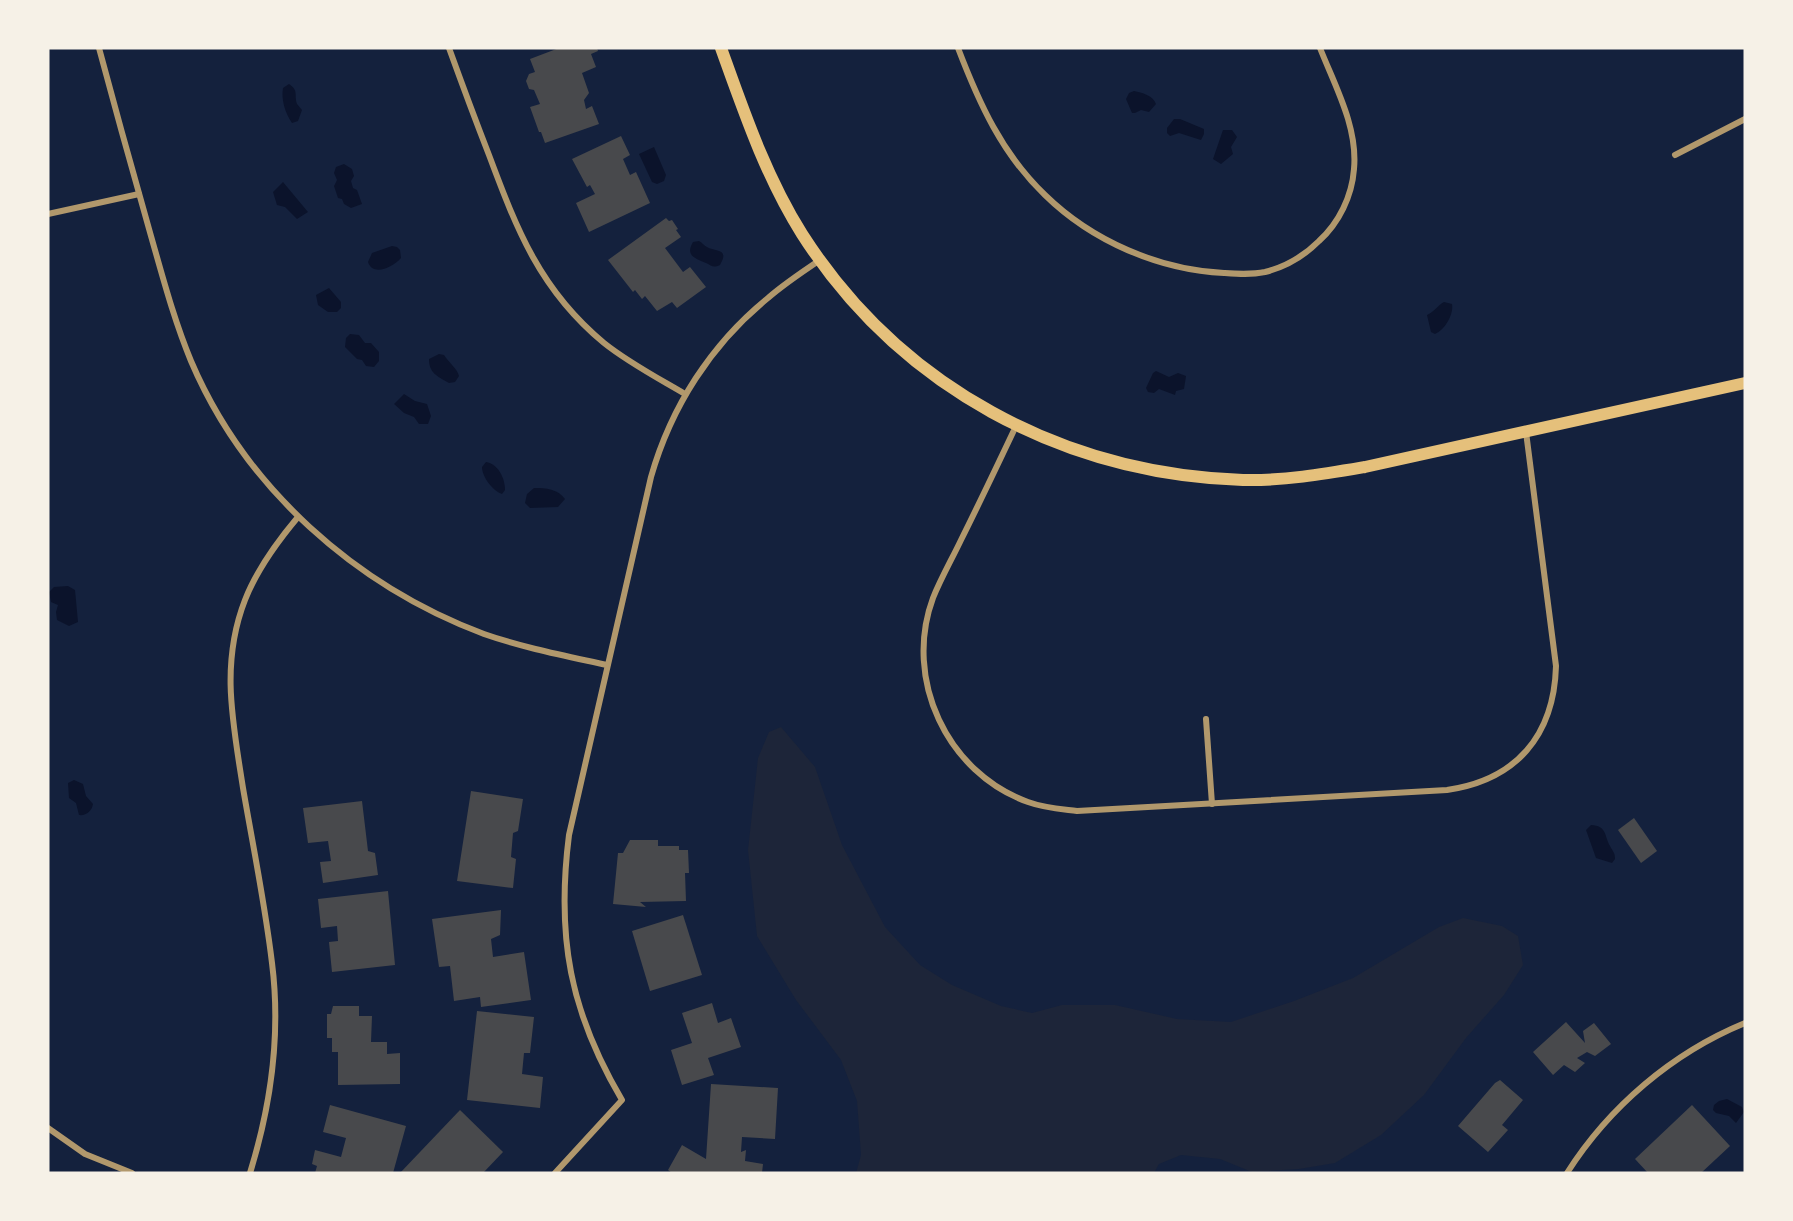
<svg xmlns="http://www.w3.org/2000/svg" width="1793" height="1221" viewBox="0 0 1793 1221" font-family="Barlow,sans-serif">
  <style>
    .green { fill: #1d2539 }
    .water { fill: #0b132b }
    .building { fill: #48494c }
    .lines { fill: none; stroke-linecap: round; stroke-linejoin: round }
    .minor { stroke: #b1986c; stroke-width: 6 }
    .secondary { stroke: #e5c07b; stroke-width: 12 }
  </style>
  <rect width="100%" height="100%" fill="#14213d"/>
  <!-- green -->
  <path class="green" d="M 781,727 L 815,767 L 842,845 L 885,927 L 920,965 L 952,985 L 1001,1006 L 1032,1013 L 1062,1005 L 1115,1005 L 1177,1019 L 1231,1022 L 1294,1001 L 1353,978 L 1439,927 L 1463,918 L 1502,926 L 1518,936 L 1523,965 L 1504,995 L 1466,1038 L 1424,1095 L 1381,1135 L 1335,1163 L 1299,1169 L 1252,1172 L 1220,1159 L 1181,1155 L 1159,1164 L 1154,1173 L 856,1173 L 861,1155 L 857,1101 L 841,1060 L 796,1000 L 757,936 L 748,850 L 758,758 L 769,732 Z"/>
  <!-- water -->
  <g class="water">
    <path d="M 289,84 C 299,91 294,94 297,104 L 302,110 L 298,121 L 292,123 C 285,113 281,99 283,88 Z"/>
    <path d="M 1134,91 C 1142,93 1153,95 1156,104 L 1149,112 L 1141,110 L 1135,113 L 1132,113 L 1126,99 L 1129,93 Z"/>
    <path d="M 1174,119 L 1180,119 L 1204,129 L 1204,134 L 1201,140 L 1179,133 L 1170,136 L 1167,133 L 1167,128 Z"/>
    <path d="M 1223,130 L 1232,130 L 1237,137 L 1231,147 L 1233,154 L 1221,164 L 1213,159 Z"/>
    <path d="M 654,147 L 666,175 L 664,181 L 657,184 L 652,182 L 639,154 Z"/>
    <path d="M 344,164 L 352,169 L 354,176 L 351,181 L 353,188 L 357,190 L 362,204 L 351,208 L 344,204 L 342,199 L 338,198 L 334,186 L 337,180 L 334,173 L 336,167 Z"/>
    <path d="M 283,182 L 308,212 L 297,219 L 285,207 L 277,205 L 273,192 Z"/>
    <path d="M 699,241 C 702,242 704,246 707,247 C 715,252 730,248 720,265 C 713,268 712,266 706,263 C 695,258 685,256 693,242 Z"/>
    <path d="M 392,246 L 397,247 L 400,250 L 401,258 C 393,267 373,277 368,262 L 372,253 Z"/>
    <path d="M 329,288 L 341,302 L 341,308 L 337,312 L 328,312 L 318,305 L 316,295 Z"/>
    <path d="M 1444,302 L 1452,304 C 1454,314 1445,330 1435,334 L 1431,332 L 1427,315 C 1435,311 1438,305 1444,302 Z"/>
    <path d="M 350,334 L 359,335 L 365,343 L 371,343 L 379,352 L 379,361 L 374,367 L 366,366 L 362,360 L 357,359 L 345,347 L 346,338 Z"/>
    <path d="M 439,354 L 444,355 C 448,362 457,368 459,376 L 455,382 L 449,383 C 437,376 429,373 429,359 Z"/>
    <path d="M 1156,371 L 1169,377 L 1178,373 L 1186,376 L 1184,389 L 1176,391 L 1175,395 L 1159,389 L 1154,393 L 1148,392 L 1146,388 L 1153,373 Z"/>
    <path d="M 404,394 L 415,401 L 427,404 L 431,416 L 428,424 L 419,424 L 414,417 L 404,413 L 394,404 Z"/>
    <path d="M 486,462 C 498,464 505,478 505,490 L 502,494 C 493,491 482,477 482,467 Z"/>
    <path d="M 534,488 C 546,488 558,489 565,499 L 558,507 L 530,508 L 525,503 L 527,494 Z"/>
    <path d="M 68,586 L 75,590 L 78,622 L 69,626 L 57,620 L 56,612 L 58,605 L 51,602 L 49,592 L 54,587 Z"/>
    <path d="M 74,780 L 83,784 L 86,796 L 93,804 C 92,811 86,816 79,815 L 76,803 L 69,798 L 68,783 Z"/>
    <path d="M 1591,825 C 1607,826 1604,835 1610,846 C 1613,852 1615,852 1615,859 L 1612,863 L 1596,858 L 1586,830 Z"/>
    <path d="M 1727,1099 L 1742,1107 L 1744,1112 L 1736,1123 L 1729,1116 L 1716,1113 L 1713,1110 L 1714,1105 L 1719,1101 Z"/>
  </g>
  <!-- building -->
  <g class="building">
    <path d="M 559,48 L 597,48 L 598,51 L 591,54 L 596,67 L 582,73 L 589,93 L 584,100 L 586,109 L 592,106 L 599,124 L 545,143 L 541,132 L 539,132 L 530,107 L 540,104 L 534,90 L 529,89 L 526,81 L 529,74 L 535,72 L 530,59 Z"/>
    <path d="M 621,136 L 630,155 L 623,159 L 630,175 L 636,172 L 650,203 L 589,232 L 576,203 L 595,194 L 590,185 L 587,187 L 572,159 Z"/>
    <path d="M 666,218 L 669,221 L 672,220 L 678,229 L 676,230 L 681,237 L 665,248 L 683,272 L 690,267 L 706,287 L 677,308 L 672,302 L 657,311 L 645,296 L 642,299 L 635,290 L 633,292 L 608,260 Z"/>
    <path d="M 471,791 L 523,799 L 518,831 L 513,833 L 511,857 L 516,859 L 513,888 L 457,881 Z"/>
    <path d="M 362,801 L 368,851 L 375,853 L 378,875 L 323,883 L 320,862 L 331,861 L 328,841 L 308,843 L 303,808 Z"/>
    <path d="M 1634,818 L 1657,851 L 1641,863 L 1618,830 Z"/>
    <path d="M 630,840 L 658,840 L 658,846 L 679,846 L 679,850 L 688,850 L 689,873 L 685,873 L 686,901 L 640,902 L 646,907 L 613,904 L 618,853 L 623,853 Z"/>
    <path d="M 388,891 L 395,965 L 332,972 L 329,942 L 338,941 L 337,926 L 321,928 L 318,899 Z"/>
    <path d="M 501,910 L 500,935 L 491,939 L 493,957 L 524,952 L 531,1000 L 481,1007 L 480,997 L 454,1001 L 450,966 L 439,967 L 432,919 Z"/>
    <path d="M 683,915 L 702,975 L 650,991 L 632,931 Z"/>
    <path d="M 712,1003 L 718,1023 L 731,1018 L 741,1047 L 708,1058 L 714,1075 L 682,1085 L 671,1050 L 692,1043 L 682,1013 Z"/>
    <path d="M 333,1006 L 359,1006 L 359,1016 L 372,1016 L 371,1042 L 387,1042 L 387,1054 L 400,1053 L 400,1084 L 338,1085 L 338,1052 L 332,1052 L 332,1038 L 327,1038 L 327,1014 L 331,1014 Z"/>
    <path d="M 477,1011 L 534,1017 L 530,1053 L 524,1053 L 522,1074 L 543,1077 L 540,1108 L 467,1100 Z"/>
    <path d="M 1566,1022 L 1585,1043 L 1583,1031 L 1594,1023 L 1611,1044 L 1595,1056 L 1587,1052 L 1577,1058 L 1585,1063 L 1575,1072 L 1564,1065 L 1553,1075 L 1533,1052 Z"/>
    <path d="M 1500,1080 L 1523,1100 L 1502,1125 L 1508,1130 L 1488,1152 L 1458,1126 L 1495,1083 Z"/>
    <path d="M 711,1084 L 778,1088 L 775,1139 L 742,1137 L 741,1152 L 746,1150 L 745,1161 L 763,1164 L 762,1173 L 672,1173 L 668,1170 L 682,1145 L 706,1159 Z"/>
    <path d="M 330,1105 L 406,1126 L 393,1173 L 315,1173 L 317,1166 L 312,1164 L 315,1150 L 341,1157 L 346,1138 L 323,1132 Z"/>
    <path d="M 1692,1105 L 1730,1146 L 1701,1173 L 1648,1173 L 1635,1159 Z"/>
    <path d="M 460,1110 L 503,1152 L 483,1173 L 400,1173 Z"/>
  </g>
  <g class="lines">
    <!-- minor -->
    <g class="minor">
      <path d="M 99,48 C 116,111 133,173 151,236 C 163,278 174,320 191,361 C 245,488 356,586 484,634 C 524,648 566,656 607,665"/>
      <path d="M 449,48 C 462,84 475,119 489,155 C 517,230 540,290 604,343 C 629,363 658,378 685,394"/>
      <path d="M 958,48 C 979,103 1002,154 1045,195 C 1092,241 1159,270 1224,273 C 1238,274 1251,275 1265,272 C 1285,267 1304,256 1319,241 C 1339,223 1352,196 1354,169 C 1358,127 1335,86 1320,48"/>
      <path d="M 1675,155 L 1745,119"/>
      <path d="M 48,214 L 139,194"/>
      <path d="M 1016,426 C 998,464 980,502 961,540 C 952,559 941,578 933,598 C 903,679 947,773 1028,802 C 1044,808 1061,809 1077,811 L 1447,790 C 1516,780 1554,736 1556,666 L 1526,432"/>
      <path d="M 1206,719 L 1212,804"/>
      <path d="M 48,1128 L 85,1154 L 132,1173"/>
      <path d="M 250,1173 C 271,1105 281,1034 272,963 C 265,904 253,846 243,788 C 233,723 220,664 245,600 C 257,569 277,542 298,517"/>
      <path d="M 555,1173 L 622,1100 C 570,1012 556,937 569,835 L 651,477 C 671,407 711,344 768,298 C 784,284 802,272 820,260"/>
      <path d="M 1567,1173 C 1609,1107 1672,1053 1745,1023"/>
    </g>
    <!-- secondary -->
    <path class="secondary" d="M 721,48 C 744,112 766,177 802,234 C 900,387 1063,474 1243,480 C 1284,481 1324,474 1365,467 L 1745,383"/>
  </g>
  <!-- border -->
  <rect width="1793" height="1221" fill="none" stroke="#f6f1e7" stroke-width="99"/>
</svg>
